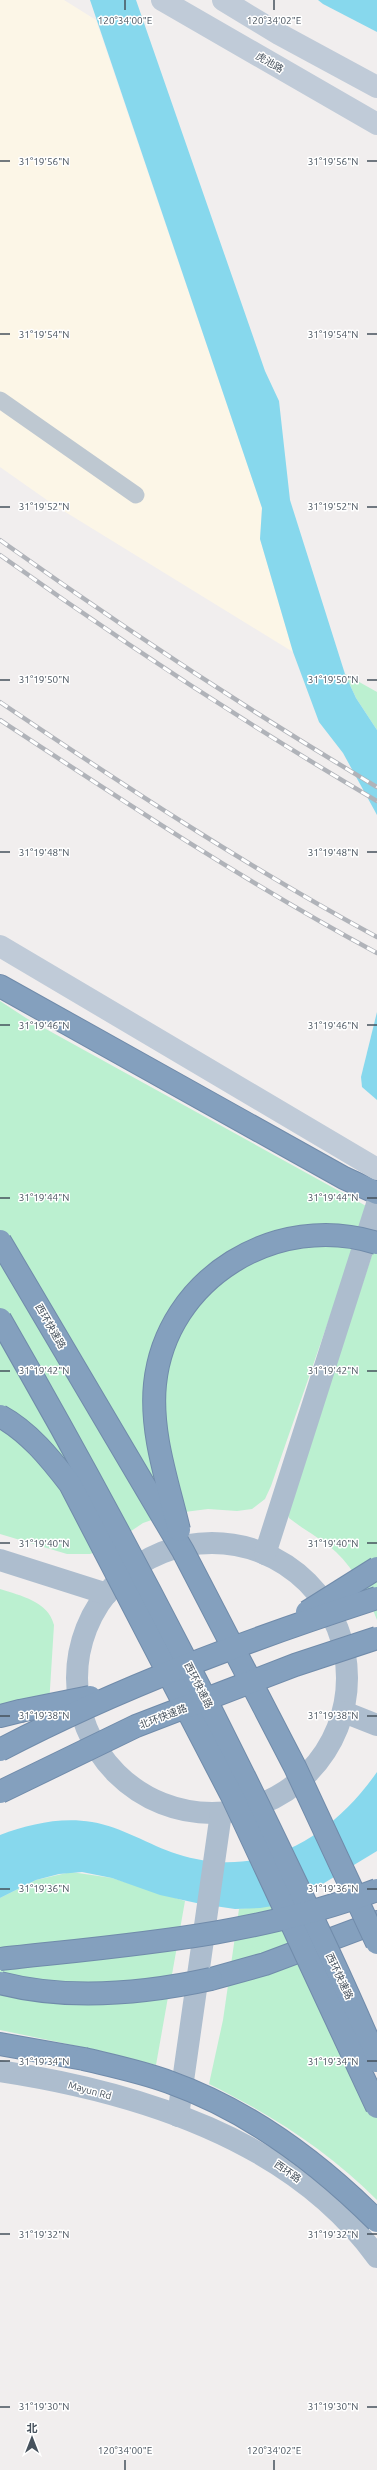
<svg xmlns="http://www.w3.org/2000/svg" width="377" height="2470" viewBox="0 0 377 2470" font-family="Ubuntu,'Noto Sans SC',sans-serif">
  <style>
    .commercial { fill: #fcf6e7 }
    .green { fill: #bbf0d0 }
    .water { fill: #87d8ed }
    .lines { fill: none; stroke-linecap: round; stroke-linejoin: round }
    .highway-casing { stroke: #708baa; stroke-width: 24 }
    .street { stroke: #bec8d1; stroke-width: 17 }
    .secondary { stroke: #c0cbd8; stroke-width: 22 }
    .primary { stroke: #adbdce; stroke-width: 22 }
    .highway { stroke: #84a0be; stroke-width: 22 }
    .rail-casing { stroke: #b0b3b9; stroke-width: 4.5 }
    .rail { stroke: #fff; stroke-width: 3; stroke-dasharray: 9; stroke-linecap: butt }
    .highway-bridge-casing { stroke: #708baa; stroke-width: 24; stroke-linecap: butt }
    .highway-bridge { stroke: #84a0be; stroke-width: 22 }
    .ticks { fill: none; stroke: #46515c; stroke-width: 1.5 }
    .labels { text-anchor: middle; stroke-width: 3; stroke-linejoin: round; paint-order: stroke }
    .street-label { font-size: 10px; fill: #46515c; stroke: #fff }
    .ticks-label { font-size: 10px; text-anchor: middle; fill: #46515c; stroke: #fff; stroke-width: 3; stroke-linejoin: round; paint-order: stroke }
  </style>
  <rect width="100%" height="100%" fill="#f1eeee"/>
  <!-- commercial -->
  <path class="commercial" d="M 0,0 L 64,0 L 96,20 L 262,508 L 260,539 L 293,652 L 54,505 L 0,467 Z"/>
  <!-- green -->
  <g class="green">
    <path d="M 345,674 L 377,692 L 377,730 L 356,698 Z"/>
    <path d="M 0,1001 L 26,1018 L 368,1207 L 271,1486 L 265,1499 L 252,1509 L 237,1511 L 208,1509 L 169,1514 L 143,1523 L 106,1548 L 90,1554 L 67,1554 L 0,1534 Z"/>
    <path d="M 377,1240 L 377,1620 C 368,1596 355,1570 336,1552 C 322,1539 304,1530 289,1518 L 287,1511 Z"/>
    <path d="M 0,1589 C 21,1596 48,1601 54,1625 L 49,1705 L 0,1726 Z"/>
    <path d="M 71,1872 L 112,1878 L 185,1901 L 156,2065 L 101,2051 L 0,2030 L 0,1898 L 36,1880 Z"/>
    <path d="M 279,1905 L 377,2115 L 377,2200 C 327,2150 272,2115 209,2084 L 223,2020 L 239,1909 Z"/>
  </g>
  <!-- water -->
  <g class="water">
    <path d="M 90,0 L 136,0 L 265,371 L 279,401 L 290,500 L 345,674 L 356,698 L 377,730 L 377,815 L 343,753 L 319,722 L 293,652 L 260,539 L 262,508 Z"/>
    <path d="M 318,0 L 377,0 L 377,32 L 323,4 Z"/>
    <path d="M 377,1012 L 377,1100 L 362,1087 L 361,1077 Z"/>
    <path d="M 377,1772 L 377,1851 L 311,1891 L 279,1905 L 260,1908 L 235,1909 L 201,1904 L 160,1895 L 112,1878 L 82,1872 L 59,1874 L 36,1880 L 0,1898 L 0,1835 C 30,1824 60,1817 92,1822 C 122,1827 149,1845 177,1854 C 260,1881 330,1839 377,1772 Z"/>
  </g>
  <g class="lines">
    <!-- highway casing -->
    <g class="highway-casing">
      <g id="highway">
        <path d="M 0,986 L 344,1178 L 377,1193"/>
        <path d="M 0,1716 L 20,1711"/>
        <path d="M 211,1979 L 265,1964 L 377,1922"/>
        <path d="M 0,2044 L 84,2059"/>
      </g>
    </g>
    <!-- street -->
    <path class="street" d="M 0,400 L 136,495"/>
    <!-- secondary -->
    <g class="secondary">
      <path d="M 162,0 L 377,124"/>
      <path d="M 223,0 L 279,34 L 377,87"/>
      <path d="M 0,946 L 377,1169"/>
    </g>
    <!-- primary -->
    <g class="primary">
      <circle cx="212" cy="1678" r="135"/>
      <path d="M 265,1554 L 377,1204"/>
      <path d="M 0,1560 L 107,1594"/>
      <path d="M 344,1712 L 377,1725"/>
      <path d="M 0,2071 C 138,2092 292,2139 377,2257"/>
      <path d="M 178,2116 L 221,1813"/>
    </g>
    <!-- highway -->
    <use href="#highway" class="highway"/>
    <!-- rail casing -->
    <g class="rail-casing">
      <g id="rail">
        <path d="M 0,540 C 122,627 248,710 377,787"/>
        <path d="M 0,555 C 122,642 248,725 377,801"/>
        <path d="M 0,702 C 123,785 246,866 377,937"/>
        <path d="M 0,720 C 123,801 247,883 377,953"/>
      </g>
    </g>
    <!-- rail -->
    <use href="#rail" class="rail"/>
    <!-- highway-bridge casing -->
    <g class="highway-bridge-casing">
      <g id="highway-bridge">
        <path d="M 0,1241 L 183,1551 L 295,1767 L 377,1943"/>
        <path d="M 0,1319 C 96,1486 186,1656 270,1829 C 307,1906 344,1982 377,2061"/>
        <path d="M 0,1416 C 29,1432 50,1458 70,1484 L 233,1798 L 377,2107"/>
        <path d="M 179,1530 C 168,1483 150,1433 155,1384 C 166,1278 277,1211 377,1243"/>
        <path d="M 307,1612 L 377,1568"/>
        <path d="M 20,1711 L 90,1697"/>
        <path d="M 0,1750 C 120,1687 248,1640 377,1598"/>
        <path d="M 0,1792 L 136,1726 L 295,1665 L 377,1638"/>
        <path d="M 0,1959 C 126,1945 258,1936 377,1890"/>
        <path d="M 0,1983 C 69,2001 142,1994 211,1979"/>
        <path d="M 84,2059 C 113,2066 142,2072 169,2082 C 250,2111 317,2161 377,2221"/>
      </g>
    </g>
    <!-- highway-bridge -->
    <use href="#highway-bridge" class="highway-bridge"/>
  </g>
  <!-- ticks -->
  <path class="ticks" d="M 125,0 L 125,10M 274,0 L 274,10M 0,161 L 10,161M 367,161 L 377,161M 0,334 L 10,334M 367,334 L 377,334M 0,507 L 10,507M 367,507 L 377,507M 0,680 L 10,680M 367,680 L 377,680M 0,852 L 10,852M 367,852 L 377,852M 0,1025 L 10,1025M 367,1025 L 377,1025M 0,1198 L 10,1198M 367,1198 L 377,1198M 0,1371 L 10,1371M 367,1371 L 377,1371M 0,1543 L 10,1543M 367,1543 L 377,1543M 0,1716 L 10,1716M 367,1716 L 377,1716M 0,1889 L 10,1889M 367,1889 L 377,1889M 0,2061 L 10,2061M 367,2061 L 377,2061M 0,2234 L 10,2234M 367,2234 L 377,2234M 0,2407 L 10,2407M 367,2407 L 377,2407M 125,2460 L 125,2470M 274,2460 L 274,2470"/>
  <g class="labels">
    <!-- street labels -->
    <g class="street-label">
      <text transform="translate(270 62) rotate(30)" y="4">虎池路</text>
      <text transform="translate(51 1326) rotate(60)" y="4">西环快速路</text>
      <text transform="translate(199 1685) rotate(63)" y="4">西环快速路</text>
      <text transform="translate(163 1716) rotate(-21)" y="4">北环快速路</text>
      <text transform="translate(340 1976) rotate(65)" y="4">西环快速路</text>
      <text transform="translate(90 2090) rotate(15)" y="4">Mayun Rd</text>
      <text transform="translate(288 2171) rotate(35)" y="4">西环路</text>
    </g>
  </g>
  <g class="ticks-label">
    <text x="125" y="24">120°34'00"E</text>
    <text x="274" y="24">120°34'02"E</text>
    <text x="44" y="165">31°19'56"N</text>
    <text x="333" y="165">31°19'56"N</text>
    <text x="44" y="338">31°19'54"N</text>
    <text x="333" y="338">31°19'54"N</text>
    <text x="44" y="510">31°19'52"N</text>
    <text x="333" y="510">31°19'52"N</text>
    <text x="44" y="683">31°19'50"N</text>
    <text x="333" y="683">31°19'50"N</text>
    <text x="44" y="856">31°19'48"N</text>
    <text x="333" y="856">31°19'48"N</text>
    <text x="44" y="1029">31°19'46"N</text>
    <text x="333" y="1029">31°19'46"N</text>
    <text x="44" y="1201">31°19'44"N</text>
    <text x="333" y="1201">31°19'44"N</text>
    <text x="44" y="1374">31°19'42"N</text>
    <text x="333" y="1374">31°19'42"N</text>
    <text x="44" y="1547">31°19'40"N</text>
    <text x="333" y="1547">31°19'40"N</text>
    <text x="44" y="1719">31°19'38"N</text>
    <text x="333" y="1719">31°19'38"N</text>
    <text x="44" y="1892">31°19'36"N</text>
    <text x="333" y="1892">31°19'36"N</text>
    <text x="44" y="2065">31°19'34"N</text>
    <text x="333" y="2065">31°19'34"N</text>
    <text x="44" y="2238">31°19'32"N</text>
    <text x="333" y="2238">31°19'32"N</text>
    <text x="44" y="2410">31°19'30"N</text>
    <text x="333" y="2410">31°19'30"N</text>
    <text x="125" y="2454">120°34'00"E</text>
    <text x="274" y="2454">120°34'02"E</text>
  </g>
  <!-- north arrow -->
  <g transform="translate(32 2438)" stroke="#ffffff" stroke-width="3" paint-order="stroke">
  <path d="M0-3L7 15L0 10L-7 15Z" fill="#46515c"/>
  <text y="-6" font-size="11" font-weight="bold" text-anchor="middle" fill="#46515c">北</text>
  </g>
</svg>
